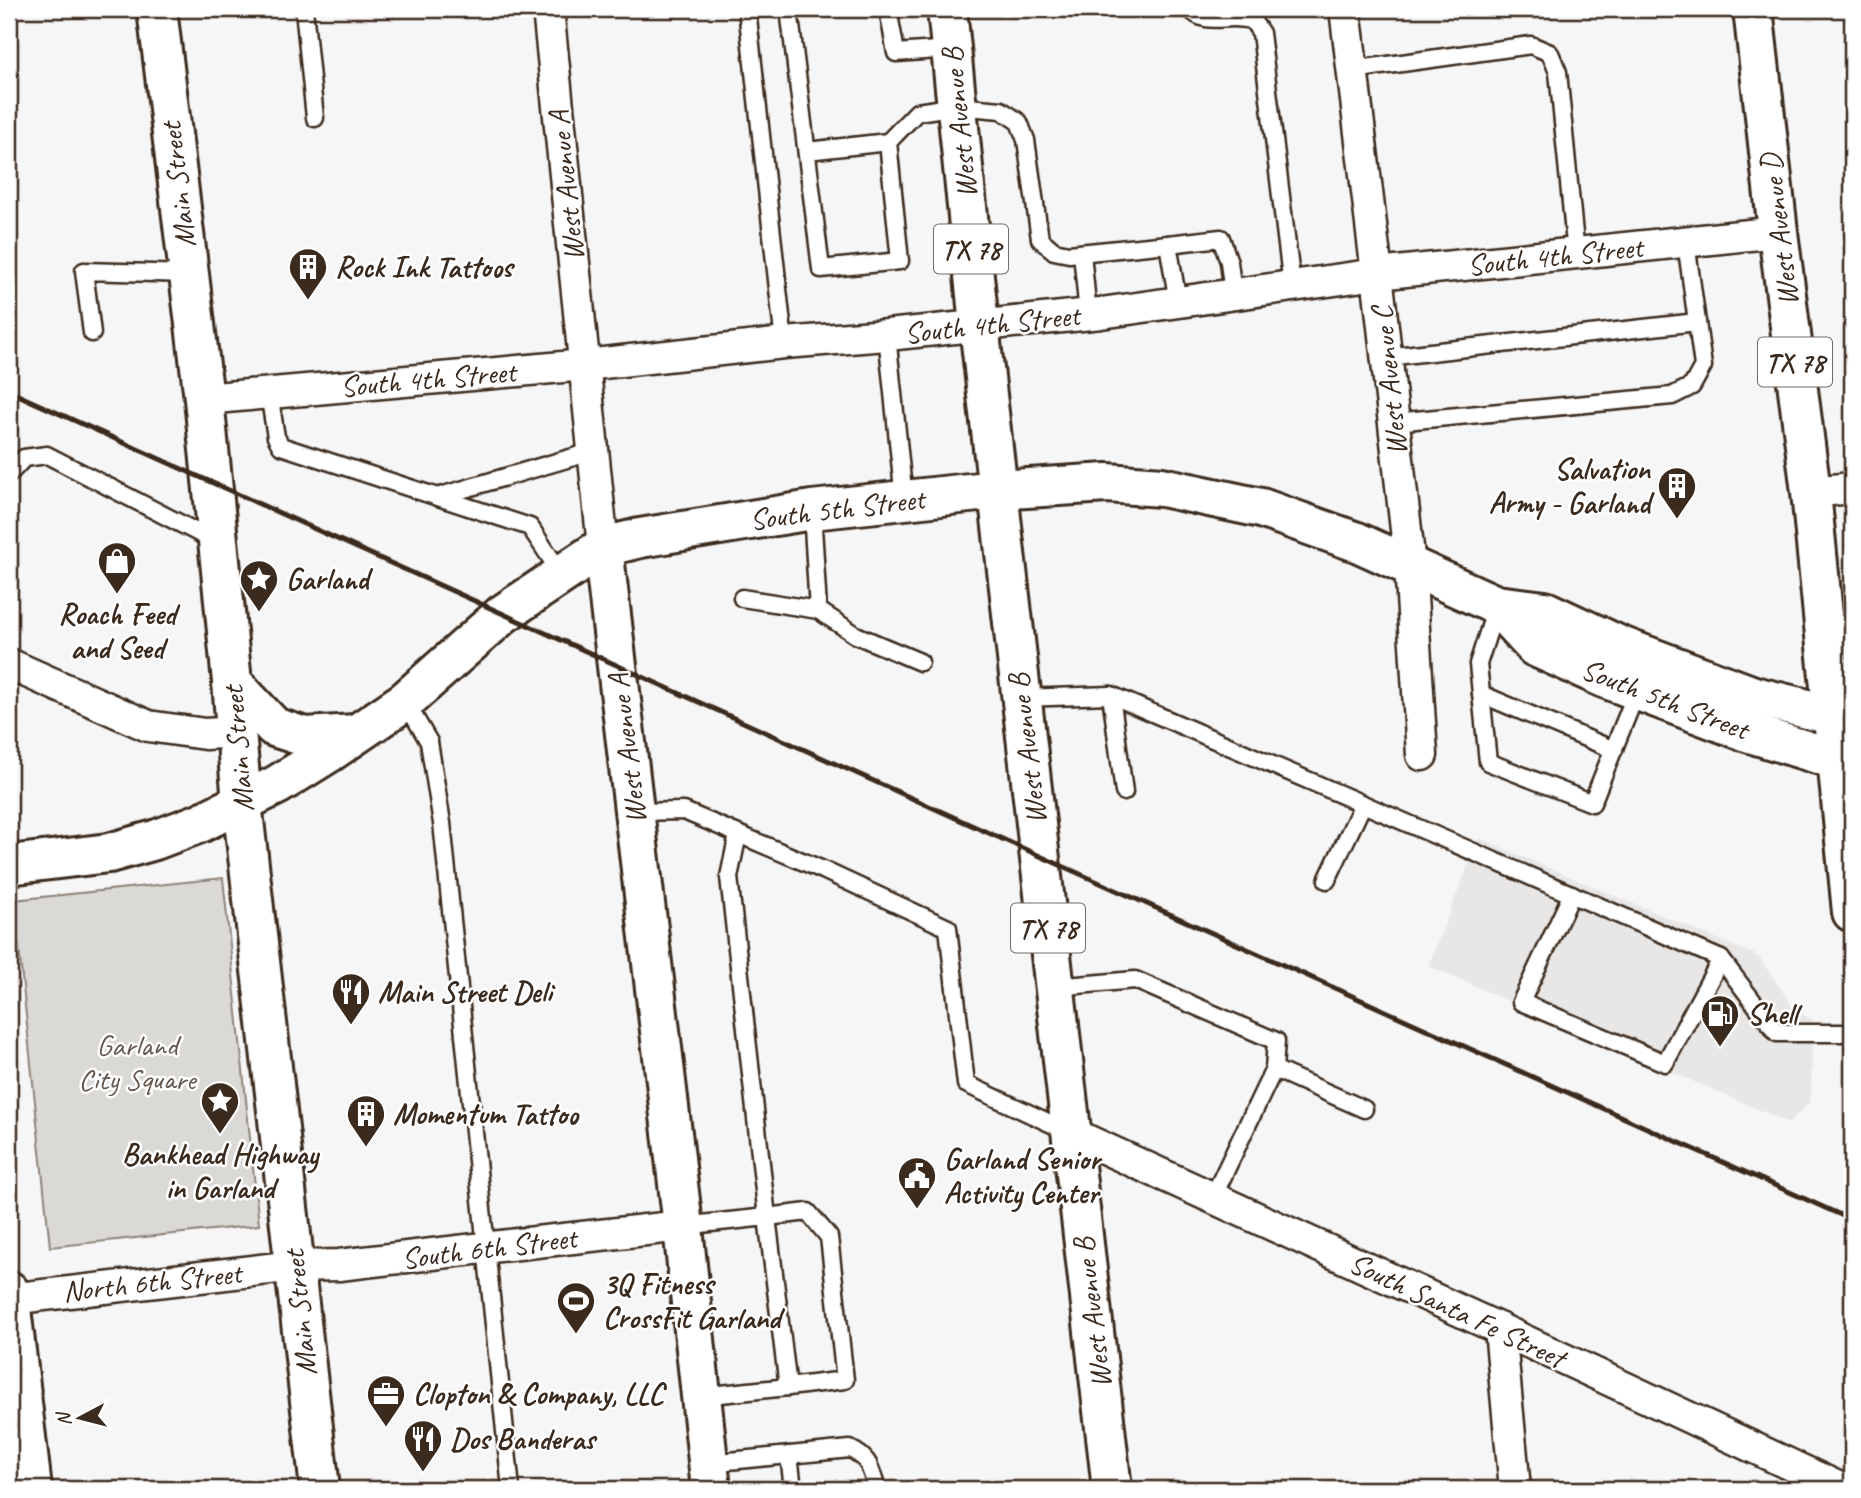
<svg xmlns="http://www.w3.org/2000/svg" width="1861" height="1498" viewBox="0 0 1861 1498" font-family="Caveat,sans-serif">
  <style>
    .built { fill: #e9e7e6 }
    .green { fill: #dbd9d6; stroke: #8b827a; stroke-width: 2 }
    .lines { fill: none; stroke-linecap: round; stroke-linejoin: round }
    .service-casing { stroke: #3b2a1e; stroke-width: 21 }
    .minor-casing { stroke: #3b2a1e; stroke-width: 35 }
    .tertiary-casing { stroke: #3b2a1e; stroke-width: 44 }
    .secondary-casing { stroke: #3b2a1e; stroke-width: 44 }
    .primary-casing { stroke: #3b2a1e; stroke-width: 44 }
    .service { stroke: #fff; stroke-width: 16 }
    .minor { stroke: #fff; stroke-width: 30 }
    .tertiary { stroke: #fff; stroke-width: 38 }
    .secondary { stroke: #fff; stroke-width: 38 }
    .primary { stroke: #fff; stroke-width: 38 }
    .rail { stroke: #3b2a1e; stroke-width: 5 }
    .labels { text-anchor: middle; stroke-width: 5; stroke-linejoin: round; paint-order: stroke }
    .shield { fill: #fff; stroke: #766a62; stroke-width: 2 }
    .shield-label { font-size: 28px; font-weight: bold; fill: #3b2a1e }
    .street-label { font-size: 30px; fill: #3b2a1e; stroke: #fff }
    .poi-label { font-size: 30px; font-weight: bold; fill: #3b2a1e; stroke: #fff; text-anchor: start }
    .park-label { font-size: 30px; fill: #63564c; stroke: #fff }
  </style>
  <rect width="100%" height="100%" fill="#f7f6f6"/>
  <filter id="ink" filterUnits="userSpaceOnUse"><feTurbulence type="fractalNoise" baseFrequency=".0143" numOctaves="2"/><feDisplacementMap in="SourceGraphic" scale="14" xChannelSelector="R" yChannelSelector="G"/><feConvolveMatrix kernelMatrix="1 2 1 2 8 2 1 2 1" color-interpolation-filters="sRGB"/></filter>
  <g filter="url(#ink)">
    <!-- built -->
    <path class="built" d="M 1479,838 L 1758,956 L 1794,1008 L 1813,1021 L 1811,1101 L 1789,1123 L 1428,966 Z"/>
    <!-- green -->
    <path class="green" d="M 223,878 L 259,1225 L 50,1247 L 14,900 Z"/>
    <g class="lines">
      <!-- service casing -->
      <g class="service-casing">
        <g id="service">
          <path d="M 304,9 L 315,118"/>
          <path d="M 747,9 L 784,343"/>
          <path d="M 789,9 L 821,269 L 900,261 L 888,142 L 917,112 L 957,106 L 1001,110 L 1019,122 L 1026,140 L 1040,239 L 1054,251 L 1069,254 L 1168,244 L 1178,302"/>
          <path d="M 888,9 L 896,53 L 951,49"/>
          <path d="M 1190,9 C 1202,23 1218,18 1234,18 C 1240,18 1246,19 1252,20 L 1261,33 L 1292,286"/>
          <path d="M 1352,70 L 1531,45 L 1550,53 L 1558,72 L 1576,254"/>
          <path d="M 807,151 L 888,142"/>
          <path d="M 1168,244 L 1221,238 L 1229,262 L 1233,294"/>
          <path d="M 1082,253 L 1088,314"/>
          <path d="M 92,333 L 84,271 L 189,274"/>
          <path d="M 887,335 L 904,499"/>
          <path d="M 1386,357 L 1697,322"/>
          <path d="M 269,393 L 276,437 L 281,446 L 530,527 L 562,575"/>
          <path d="M 1394,422 L 1672,396 L 1692,386 L 1703,366 L 1686,242"/>
          <path d="M 9,474 L 24,458 L 47,455 L 216,542"/>
          <path d="M 437,497 L 594,451"/>
          <path d="M 812,510 L 818,610 L 856,635 L 920,662"/>
          <path d="M 742,598 L 818,610"/>
          <path d="M 1496,608 L 1478,664 L 1488,762 L 1592,803 L 1637,691"/>
          <path d="M 1481,694 L 1614,750"/>
          <path d="M 1111,695 L 1124,792"/>
          <path d="M 1021,698 L 1111,695 L 1721,959 L 1777,1033 L 1852,1033"/>
          <path d="M 405,701 L 429,742 L 442,823 L 511,1489"/>
          <path d="M 634,812 L 684,811 L 823,870 L 948,928 L 966,1084 L 1069,1132"/>
          <path d="M 738,834 L 729,877 L 767,1217 L 808,1212 L 829,1237 L 845,1380 L 788,1387"/>
          <path d="M 1327,880 L 1363,804"/>
          <path d="M 1572,894 L 1521,1002 L 1665,1063 L 1721,959"/>
          <path d="M 1055,987 L 1135,980 L 1276,1041 L 1274,1069 L 1212,1199"/>
          <path d="M 1274,1069 L 1364,1109"/>
          <path d="M 682,1226 L 767,1217 L 788,1387 L 701,1396"/>
          <path d="M 789,1455 L 793,1489"/>
          <path d="M 708,1463 L 850,1449 C 871,1459 870,1469 877,1489"/>
        </g>
      </g>
      <!-- minor casing -->
      <g class="minor-casing">
        <g id="minor">
          <path d="M 548,9 L 603,547"/>
          <path d="M 1345,9 L 1377,274 L 1410,565 L 1422,755"/>
          <path d="M 204,399 L 585,365 L 784,343 L 887,335 L 1101,313 L 1377,274 L 1778,232"/>
          <path d="M 1811,492 L 1852,488"/>
          <path d="M 9,664 L 148,726 L 205,734 L 237,732"/>
          <path d="M 1071,1133 L 1500,1329 L 1842,1489"/>
          <path d="M 9,1299 L 295,1266 L 339,1265 L 518,1244 L 682,1226"/>
          <path d="M 1500,1329 L 1515,1489"/>
        </g>
      </g>
      <!-- tertiary casing -->
      <g class="tertiary-casing">
        <g id="tertiary">
          <path d="M 603,547 L 681,1209 L 711,1489"/>
          <path d="M 1496,605 L 1535,647 L 1604,678 L 1744,731 L 1837,760 L 1852,763"/>
          <path d="M 232,682 L 274,727 L 305,737 L 356,734"/>
          <path d="M 9,865 L 109,853 L 155,840 L 200,823 L 277,785 L 330,752 L 405,701 L 503,614 L 603,547 L 640,538 L 812,510 L 997,490 L 1107,483 L 1162,487 L 1261,508 L 1357,542 L 1496,605 L 1545,611 L 1618,645 L 1754,696 L 1832,715 L 1852,718"/>
          <path d="M 9,1291 L 32,1489"/>
        </g>
      </g>
      <!-- secondary casing -->
      <g class="secondary-casing">
        <path id="secondary" d="M 157,9 L 204,399 L 232,682 L 242,803 L 320,1489"/>
      </g>
      <!-- primary casing -->
      <g class="primary-casing">
        <g id="primary">
          <path d="M 947,9 L 979,325 L 1112,1489"/>
          <path d="M 1753,9 L 1778,232 L 1811,492 L 1852,912"/>
        </g>
      </g>
      <!-- service -->
      <use href="#service" class="service"/>
      <!-- minor -->
      <use href="#minor" class="minor"/>
      <!-- tertiary -->
      <use href="#tertiary" class="tertiary"/>
      <!-- secondary -->
      <use href="#secondary" class="secondary"/>
      <!-- primary -->
      <use href="#primary" class="primary"/>
      <!-- rail -->
      <path class="rail" d="M 9,391 L 1040,856 L 1852,1220"/>
    </g>
  </g>
  <!-- icons -->
  <defs>
    <g id="building-pin" transform="scale(2.0125)"><path d="M0 17L-7.5 6A9.5 9.5 0 1 1 7.5 6Z" fill="#3b2a1e" stroke="#fff"/><path d="M-4-6H4V6H1V3H-1V6H-4ZM-2.5-4.3h1.7v1.8h-1.7ZM.8-4.3h1.7v1.8H.8ZM-2.5-1h1.7V.8h-1.7ZM.8-1h1.7V.8H.8Z" fill="#fff"/></g>
    <g id="shop-pin" transform="scale(2.0125)"><path d="M0 17L-7.5 6A9.5 9.5 0 1 1 7.5 6Z" fill="#3b2a1e" stroke="#fff"/><path d="M-5-2.5h2.3a2.7 3.5 0 0 1 5.4 0H5L5.5 6h-11ZM-1.5-2.5h3a1.5 2.3 0 0 0-3 0Z" fill="#fff"/></g>
    <g id="sight-pin" transform="scale(2.0125)"><path d="M0 17L-7.5 6A9.5 9.5 0 1 1 7.5 6Z" fill="#3b2a1e" stroke="#fff"/><path d="M0-6L1.8-2.2L6-1.7L2.9 1.2L3.7 5.4L0 3.3L-3.7 5.4L-2.9 1.2L-6-1.7L-1.8-2.2Z" fill="#fff"/></g>
    <g id="restaurant-pin" transform="scale(2.0125)"><path d="M0 17L-7.5 6A9.5 9.5 0 1 1 7.5 6Z" fill="#3b2a1e" stroke="#fff"/><path d="M-5-6h1v4h1v-4h1v4h1v-4h1v5L-1.5 .5V6h-2V.5L-5-1ZM5-6V6H3V1.5H1.5Q1.5-4 5-6Z" fill="#fff"/></g>
    <g id="fuel-pin" transform="scale(2.0125)"><path d="M0 17L-7.5 6A9.5 9.5 0 1 1 7.5 6Z" fill="#3b2a1e" stroke="#fff"/><path d="M-5.5-6h7V0h2V4h1.3V-2.5L3-4.5l.8-.8L6-3V5H2.5V1h-1V6h-7ZM-4.2-4.7v3.2H.2V-4.7Z" fill="#fff"/></g>
    <g id="civic-pin" transform="scale(2.0125)"><path d="M0 17L-7.5 6A9.5 9.5 0 1 1 7.5 6Z" fill="#3b2a1e" stroke="#fff"/><path d="M-.6-6.5H3V-4.5H.6V-3L4-1V1h2V6H-6V1h2V-1L-.6-3ZM-1.2 2.5V6h2.4V2.5Z" fill="#fff"/></g>
    <g id="stadium-pin" transform="scale(2.0125)"><path d="M0 17L-7.5 6A9.5 9.5 0 1 1 7.5 6Z" fill="#3b2a1e" stroke="#fff"/><path d="M0-5a6.5 5 0 1 0 0 10a6.5 5 0 1 0 0-10ZM-3.5-1.8h7v3.6h-7Z" fill="#fff"/></g>
    <g id="office-pin" transform="scale(2.0125)"><path d="M0 17L-7.5 6A9.5 9.5 0 1 1 7.5 6Z" fill="#3b2a1e" stroke="#fff"/><path d="M-6-3h4V-5.5h4V-3h4V5H-6ZM-1-4.5V-3h2v-1.5ZM-6 0V1H6V0Z" fill="#fff"/></g>
  </defs>
  <g fill-rule="evenodd">
    <use href="#building-pin" x="308" y="267"/>
    <use href="#building-pin" x="1677" y="486"/>
    <use href="#shop-pin" x="117" y="561"/>
    <use href="#sight-pin" x="259" y="579"/>
    <use href="#restaurant-pin" x="351" y="992"/>
    <use href="#fuel-pin" x="1720" y="1014"/>
    <use href="#sight-pin" x="220" y="1101"/>
    <use href="#building-pin" x="366" y="1114"/>
    <use href="#civic-pin" x="917" y="1176"/>
    <use href="#stadium-pin" x="576" y="1301"/>
    <use href="#office-pin" x="386" y="1394"/>
    <use href="#restaurant-pin" x="423" y="1439"/>
  </g>
  <g class="labels">
    <!-- shield labels -->
    <g class="shield">
      <rect x="934" y="224.5" width="74" height="49" rx="5"/>
      <rect x="1758" y="337.5" width="74" height="49" rx="5"/>
      <rect x="1011" y="903.5" width="74" height="49" rx="5"/>
    </g>
    <g class="shield-label">
      <text x="971" y="259">TX 78</text>
      <text x="1795" y="372">TX 78</text>
      <text x="1048" y="938">TX 78</text>
    </g>
    <!-- street labels -->
    <g class="street-label">
      <text transform="translate(959 123) rotate(-96)" y="10">West Avenue B</text>
      <text transform="translate(178 185) rotate(-97)" y="10">Main Street</text>
      <text transform="translate(566 186) rotate(-96)" y="10">West Avenue A</text>
      <text transform="translate(1779 230) rotate(-97)" y="10">West Avenue D</text>
      <text transform="translate(1555 256) rotate(-6)" y="10">South 4th Street</text>
      <text transform="translate(992 324) rotate(-6)" y="10">South 4th Street</text>
      <text transform="translate(428 379) rotate(-5)" y="10">South 4th Street</text>
      <text transform="translate(1389 381) rotate(-96)" y="10">West Avenue C</text>
      <text transform="translate(837 509) rotate(-7)" y="10">South 5th Street</text>
      <text transform="translate(1665 699) rotate(21)" y="10">South 5th Street</text>
      <text transform="translate(238 749) rotate(-95)" y="10">Main Street</text>
      <text transform="translate(627 749) rotate(-97)" y="10">West Avenue A</text>
      <text transform="translate(1027 749) rotate(-97)" y="10">West Avenue B</text>
      <text transform="translate(489 1248) rotate(-7)" y="10">South 6th Street</text>
      <text transform="translate(152 1282) rotate(-6)" y="10">North 6th Street</text>
      <text transform="translate(1457 1310) rotate(25)" y="10">South Santa Fe Street</text>
      <text transform="translate(300 1313) rotate(-96)" y="10">Main Street</text>
      <text transform="translate(1092 1313) rotate(-97)" y="10">West Avenue B</text>
    </g>
    <!-- poi labels -->
    <g class="poi-label">
      <text x="335" y="277">Rock Ink Tattoos</text>
      <text x="1650" y="479" text-anchor="end">Salvation<tspan x="1650" dy="34">Army - Garland</tspan></text>
      <text x="286" y="589">Garland</text>
      <text x="117" y="624" text-anchor="middle">Roach Feed<tspan x="117" dy="34">and Seed</tspan></text>
      <text x="378" y="1002">Main Street Deli</text>
      <text x="1747" y="1024">Shell</text>
      <text x="393" y="1124">Momentum Tattoo</text>
      <text x="220" y="1164" text-anchor="middle">Bankhead Highway<tspan x="220" dy="34">in Garland</tspan></text>
      <text x="944" y="1169">Garland Senior<tspan x="944" dy="34">Activity Center</tspan></text>
      <text x="603" y="1294">3Q Fitness<tspan x="603" dy="34">CrossFit Garland</tspan></text>
      <text x="413" y="1404">Clopton &amp; Company, LLC</text>
      <text x="450" y="1449">Dos Banderas</text>
    </g>
    <!-- park labels -->
    <g class="park-label">
      <text x="137" y="1055">Garland<tspan x="137" dy="34">City Square</tspan></text>
    </g>
  </g>
  <!-- margin -->
  <rect width="1861" height="1498" fill="none" stroke="#fff" stroke-width="35"/>
  <rect x="18" y="18" width="1826" height="1463" fill="none" stroke="#3b2a1e" stroke-width="2.5" filter="url(#ink)"/>
  <!-- north arrow -->
  <g transform="translate(80 1418) rotate(263)" stroke="#ffffff" stroke-width="5" paint-order="stroke">
  <path d="M0-5L12 26L0 18L-12 26Z" fill="#3b2a1e"/>
  <text y="-10" font-size="19" font-weight="bold" text-anchor="middle" fill="#3b2a1e">N</text>
  </g>
</svg>
